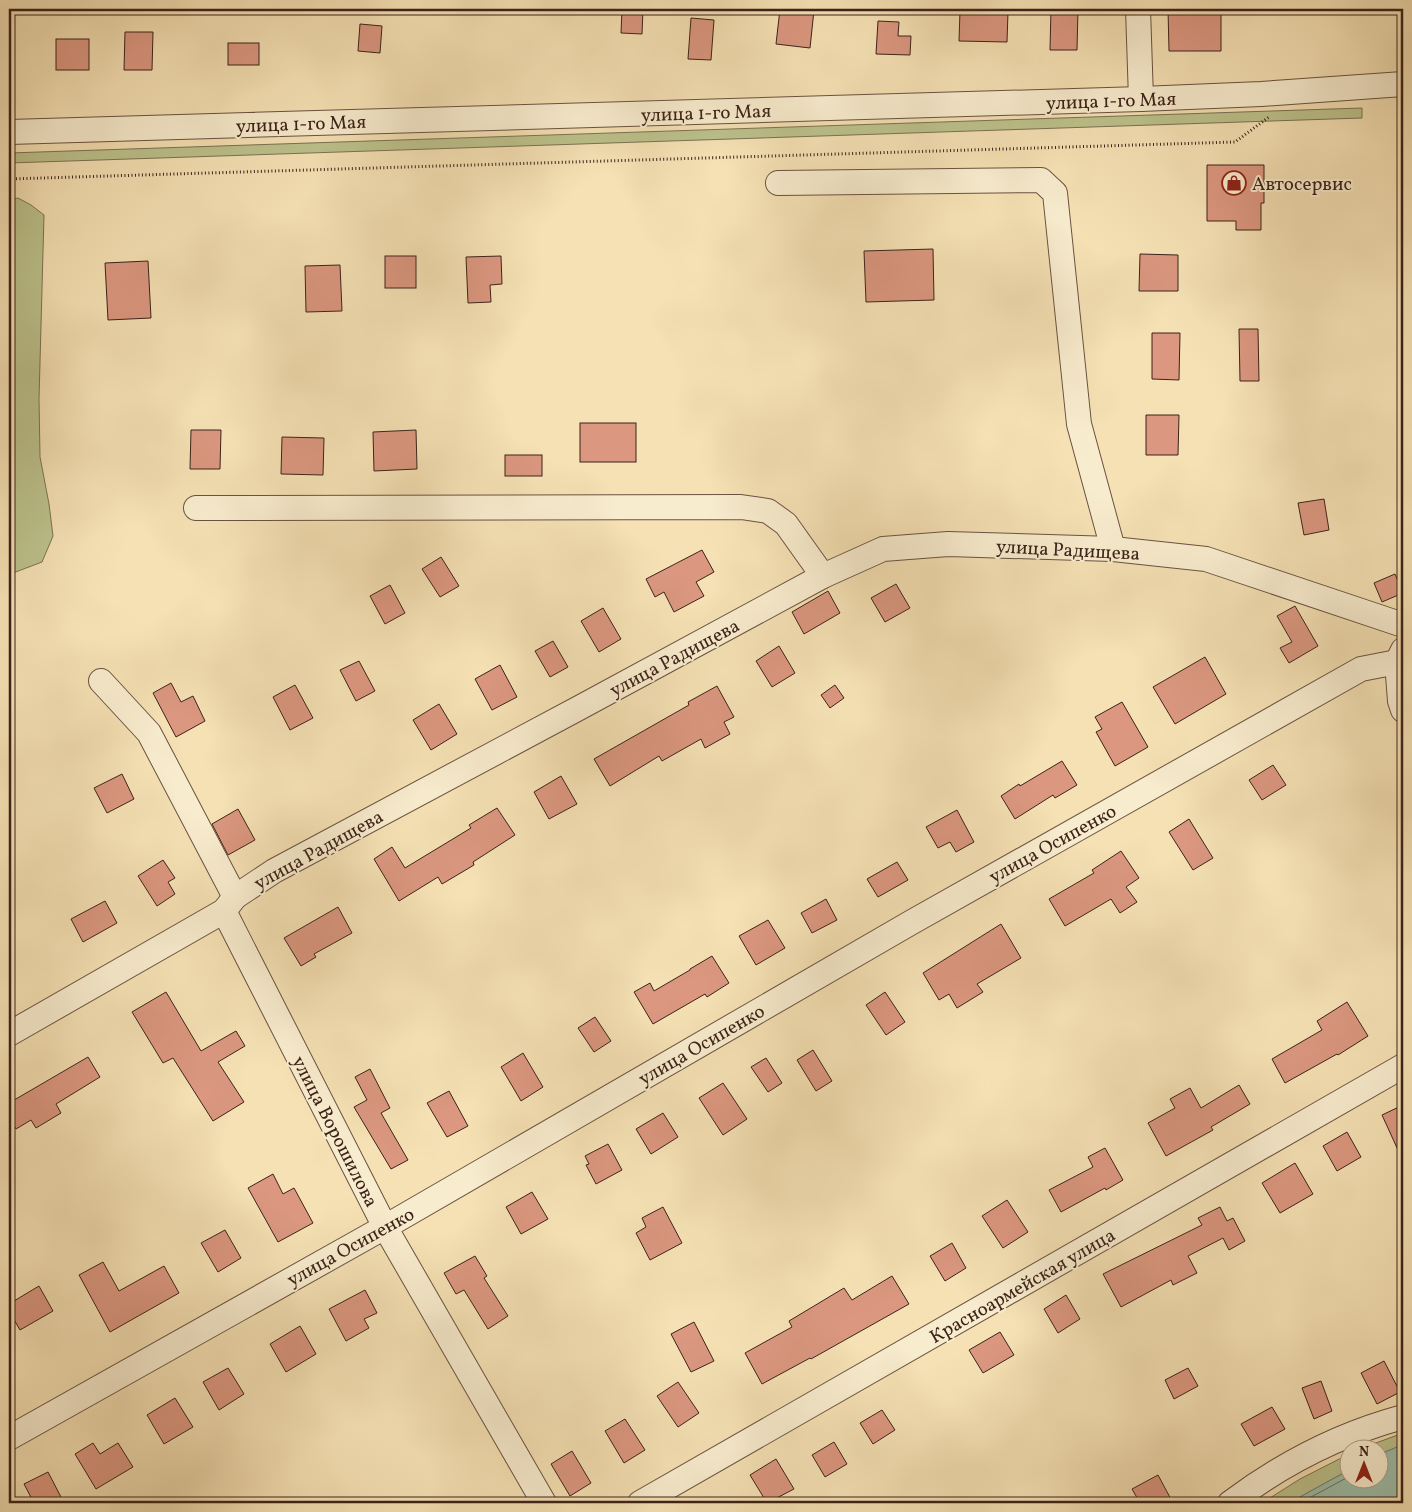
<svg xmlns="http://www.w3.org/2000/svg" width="1412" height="1512" viewBox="0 0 1412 1512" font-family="Vollkorn,serif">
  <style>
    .green { fill: #bcc28c; stroke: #7c7252 }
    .water { fill: #9dbea9; stroke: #76806f }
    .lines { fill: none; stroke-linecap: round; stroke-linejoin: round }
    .shore { stroke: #6c7061; stroke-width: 1 }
    .building { fill: #db9780; stroke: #3c2319 }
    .minor-casing { stroke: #6a5240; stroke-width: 26 }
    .path { stroke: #3c2319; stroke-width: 3; stroke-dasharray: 1 2.5; stroke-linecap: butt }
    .minor { stroke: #f8ecce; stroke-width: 24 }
    .labels { text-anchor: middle; stroke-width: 4; stroke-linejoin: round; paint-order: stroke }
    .street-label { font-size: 19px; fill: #3c2319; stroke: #f8ecce }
    .poi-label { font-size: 19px; fill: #3c2319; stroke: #f8ecce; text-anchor: start }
  </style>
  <rect width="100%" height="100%" fill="#f5e1b4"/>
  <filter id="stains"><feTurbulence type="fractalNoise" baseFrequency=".004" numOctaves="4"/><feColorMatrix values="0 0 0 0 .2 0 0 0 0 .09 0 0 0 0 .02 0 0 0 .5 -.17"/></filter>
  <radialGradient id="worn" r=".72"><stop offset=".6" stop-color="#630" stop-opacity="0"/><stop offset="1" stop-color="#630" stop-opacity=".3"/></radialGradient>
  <!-- green -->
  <g class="green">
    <path d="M 1362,108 L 1362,118 L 9,163 L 9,153 Z"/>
    <path d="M 18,198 L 31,205 L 44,215 L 39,399 L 40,457 L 49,504 L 53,536 L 42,562 L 13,573 L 9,571 L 9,200 Z"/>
    <path d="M 1403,1433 L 1403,1445 L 1380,1454 L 1380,1450 L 1357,1450 Z"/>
    <path d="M 1349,1454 L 1349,1470 L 1289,1503 L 1262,1503 L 1300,1479 Z"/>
  </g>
  <!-- water -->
  <path class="water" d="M 1402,1445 L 1403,1445 L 1403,1503 L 1289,1503 L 1349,1470 L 1350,1480 L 1380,1480 L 1380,1454 Z"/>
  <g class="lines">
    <!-- shore -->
    <path class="shore" d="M 1300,1503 L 1350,1476"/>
  </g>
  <!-- building -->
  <g class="building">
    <path d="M 622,9 L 643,9 L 642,34 L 621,33 Z"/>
    <path d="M 780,9 L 814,10 L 810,48 L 776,44 Z"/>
    <path d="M 1051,9 L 1078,9 L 1077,50 L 1050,50 Z"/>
    <path d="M 1168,9 L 1221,9 L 1221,51 L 1169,51 Z"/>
    <path d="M 960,11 L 1008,12 L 1007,42 L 959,41 Z"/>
    <path d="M 691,18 L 714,20 L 711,60 L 688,59 Z"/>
    <path d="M 878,21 L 899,22 L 898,36 L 911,36 L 910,55 L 876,54 Z"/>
    <path d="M 360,24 L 382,26 L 380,53 L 358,51 Z"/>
    <path d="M 125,32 L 153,32 L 152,70 L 124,70 Z"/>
    <rect x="56" y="39" width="33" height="31"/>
    <rect x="228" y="43" width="31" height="22"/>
    <path d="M 1207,165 L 1264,165 L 1264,203 L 1261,203 L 1261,230 L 1236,230 L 1236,221 L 1207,221 Z"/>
    <path d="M 933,249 L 934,300 L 866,302 L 864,251 Z"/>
    <path d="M 1140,254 L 1178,255 L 1178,291 L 1139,291 Z"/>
    <rect x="385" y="256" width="31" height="32"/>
    <path d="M 501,256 L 502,284 L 490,285 L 491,302 L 468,303 L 466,257 Z"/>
    <path d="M 148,261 L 151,318 L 108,320 L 105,263 Z"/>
    <path d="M 340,265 L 342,311 L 306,312 L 305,266 Z"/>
    <path d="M 1239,329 L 1258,329 L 1259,381 L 1240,381 Z"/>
    <path d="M 1152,333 L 1180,333 L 1179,380 L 1152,379 Z"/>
    <path d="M 1146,415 L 1179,415 L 1178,455 L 1146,455 Z"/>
    <rect x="580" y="423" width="56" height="39"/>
    <path d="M 191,430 L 221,430 L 220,469 L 190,469 Z"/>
    <path d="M 416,430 L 417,469 L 374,471 L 373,432 Z"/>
    <path d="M 282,437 L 324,438 L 323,475 L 281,474 Z"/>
    <rect x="505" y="455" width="37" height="21"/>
    <path d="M 1324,499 L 1329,530 L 1304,535 L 1298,503 Z"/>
    <path d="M 702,550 L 714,572 L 696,582 L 704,596 L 674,612 L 664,592 L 655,597 L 646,579 Z"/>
    <path d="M 441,557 L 459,586 L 440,597 L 422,569 Z"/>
    <path d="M 1395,574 L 1403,593 L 1382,602 L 1374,583 Z"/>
    <path d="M 896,584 L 910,608 L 885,622 L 871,598 Z"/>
    <path d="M 390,585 L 405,613 L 385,624 L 370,596 Z"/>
    <path d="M 828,591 L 840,613 L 804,634 L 792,612 Z"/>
    <path d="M 1295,606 L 1318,646 L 1289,663 L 1280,648 L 1292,642 L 1277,616 Z"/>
    <path d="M 603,608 L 621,639 L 599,652 L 581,621 Z"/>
    <path d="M 553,641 L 568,667 L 550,677 L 535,651 Z"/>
    <path d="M 779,646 L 795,673 L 772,687 L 756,661 Z"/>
    <path d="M 1205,657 L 1226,694 L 1175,724 L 1153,687 Z"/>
    <path d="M 359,661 L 375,691 L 356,701 L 340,670 Z"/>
    <path d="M 500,665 L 517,697 L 492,710 L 475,679 Z"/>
    <path d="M 171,683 L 181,702 L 193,696 L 205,721 L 176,737 L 153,693 Z"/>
    <path d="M 295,685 L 313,718 L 290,730 L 273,697 Z"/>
    <path d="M 835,685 L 844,698 L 830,708 L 821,695 Z"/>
    <path d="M 717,686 L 734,717 L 724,722 L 730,734 L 705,748 L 701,739 L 662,761 L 659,756 L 610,786 L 594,759 L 689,705 L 688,702 Z"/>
    <path d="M 1122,702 L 1148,747 L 1115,766 L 1096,732 L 1102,729 L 1095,717 Z"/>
    <path d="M 439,704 L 457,734 L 431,750 L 413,720 Z"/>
    <path d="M 1062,761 L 1077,785 L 1055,798 L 1053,795 L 1015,819 L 1001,796 L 1019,784 L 1020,786 Z"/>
    <path d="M 1273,765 L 1286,785 L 1262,800 L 1249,780 Z"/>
    <path d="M 122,774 L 134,799 L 107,813 L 94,788 Z"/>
    <path d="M 561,776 L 577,804 L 549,819 L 534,792 Z"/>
    <path d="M 497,808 L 515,835 L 473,862 L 474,865 L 442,884 L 438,877 L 399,901 L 374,859 L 392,847 L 405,868 L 471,828 L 469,825 Z"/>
    <path d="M 238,809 L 255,840 L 228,855 L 212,824 Z"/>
    <path d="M 957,810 L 974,842 L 956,852 L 950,842 L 938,848 L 926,827 Z"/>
    <path d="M 1189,819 L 1213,858 L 1193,870 L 1169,832 Z"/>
    <path d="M 1121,851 L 1139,878 L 1126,887 L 1137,902 L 1120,913 L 1111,899 L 1065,926 L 1049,899 L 1094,873 L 1092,870 Z"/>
    <path d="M 163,860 L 175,878 L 168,882 L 175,894 L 157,906 L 138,876 Z"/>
    <path d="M 897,862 L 908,880 L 878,897 L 867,879 Z"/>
    <path d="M 826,899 L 837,920 L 812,933 L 801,913 Z"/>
    <path d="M 105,901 L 117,923 L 83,942 L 71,919 Z"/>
    <path d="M 338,907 L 352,933 L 314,954 L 316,957 L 301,966 L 284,938 Z"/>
    <path d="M 768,920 L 785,948 L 756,965 L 739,936 Z"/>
    <path d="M 1001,924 L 1021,958 L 977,984 L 983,992 L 957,1008 L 949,994 L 939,1000 L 923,973 Z"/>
    <path d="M 712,956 L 729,983 L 707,997 L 705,994 L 653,1024 L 634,992 L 650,983 L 654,991 L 690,970 L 690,969 Z"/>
    <path d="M 166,992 L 201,1051 L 236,1031 L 245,1046 L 218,1062 L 244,1102 L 213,1121 L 173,1058 L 163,1063 L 132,1012 Z"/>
    <path d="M 885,992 L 905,1022 L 886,1035 L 866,1005 Z"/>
    <path d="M 1347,1002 L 1368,1036 L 1338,1055 L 1337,1054 L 1285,1083 L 1272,1059 L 1322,1030 L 1317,1021 Z"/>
    <path d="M 595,1017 L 611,1041 L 594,1052 L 578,1028 Z"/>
    <path d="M 813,1050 L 832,1081 L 816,1091 L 797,1060 Z"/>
    <path d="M 523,1053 L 543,1087 L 521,1101 L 501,1067 Z"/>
    <path d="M 88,1057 L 100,1077 L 56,1104 L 61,1113 L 36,1128 L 31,1120 L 16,1129 L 9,1117 L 9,1103 Z"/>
    <path d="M 766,1058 L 782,1083 L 768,1092 L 751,1067 Z"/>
    <path d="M 370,1069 L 390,1108 L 381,1113 L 408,1160 L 391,1169 L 354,1107 L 367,1100 L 355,1077 Z"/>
    <path d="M 723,1083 L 747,1119 L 723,1135 L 699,1098 Z"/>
    <path d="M 1239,1085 L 1250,1104 L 1211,1127 L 1213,1130 L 1166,1156 L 1148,1123 L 1175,1108 L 1170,1099 L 1190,1088 L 1201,1108 Z"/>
    <path d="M 449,1091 L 468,1126 L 447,1137 L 427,1103 Z"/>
    <path d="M 1403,1105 L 1403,1161 L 1382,1115 Z"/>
    <path d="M 663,1113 L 678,1137 L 651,1154 L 636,1129 Z"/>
    <path d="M 1347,1132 L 1361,1157 L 1337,1171 L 1323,1146 Z"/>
    <path d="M 608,1144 L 622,1170 L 596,1184 L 586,1165 L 589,1164 L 585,1156 Z"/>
    <path d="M 1105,1148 L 1123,1180 L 1106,1190 L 1105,1188 L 1061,1212 L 1049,1190 L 1093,1167 L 1088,1157 Z"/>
    <path d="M 1295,1163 L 1313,1194 L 1280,1213 L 1262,1183 Z"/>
    <path d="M 273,1174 L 283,1194 L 294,1188 L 313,1223 L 278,1242 L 248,1188 Z"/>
    <path d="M 532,1192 L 548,1219 L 521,1234 L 506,1207 Z"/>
    <path d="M 1007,1200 L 1028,1232 L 1003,1248 L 982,1216 Z"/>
    <path d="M 663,1207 L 682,1243 L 650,1260 L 636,1233 L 646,1227 L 642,1218 Z"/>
    <path d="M 1220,1207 L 1227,1221 L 1233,1218 L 1245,1241 L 1229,1250 L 1223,1238 L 1188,1256 L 1197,1273 L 1173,1285 L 1171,1280 L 1121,1307 L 1103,1274 L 1202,1225 L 1198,1218 Z"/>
    <path d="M 225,1230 L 241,1258 L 218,1272 L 201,1243 Z"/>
    <path d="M 952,1243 L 966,1268 L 945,1281 L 930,1256 Z"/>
    <path d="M 475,1256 L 487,1276 L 484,1278 L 508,1316 L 488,1329 L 464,1290 L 456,1294 L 444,1273 Z"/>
    <path d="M 103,1262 L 119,1291 L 164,1266 L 179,1293 L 110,1332 L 79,1275 Z"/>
    <path d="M 892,1276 L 909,1304 L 811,1359 L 810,1358 L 762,1384 L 745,1353 L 792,1327 L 789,1321 L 844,1288 L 852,1300 Z"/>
    <path d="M 39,1286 L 53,1311 L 20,1330 L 9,1311 L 9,1304 Z"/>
    <path d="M 365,1290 L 377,1313 L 364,1319 L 369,1328 L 346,1341 L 329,1309 Z"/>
    <path d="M 1066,1295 L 1080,1319 L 1058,1333 L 1044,1309 Z"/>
    <path d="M 694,1322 L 714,1361 L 691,1372 L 671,1334 Z"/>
    <path d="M 300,1326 L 316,1354 L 286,1372 L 270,1344 Z"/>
    <path d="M 1000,1332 L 1014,1355 L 983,1373 L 969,1350 Z"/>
    <path d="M 1384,1361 L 1400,1392 L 1377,1404 L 1361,1373 Z"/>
    <path d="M 228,1368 L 244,1394 L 219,1410 L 203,1382 Z"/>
    <path d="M 1188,1368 L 1198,1386 L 1174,1399 L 1165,1380 Z"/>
    <path d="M 1321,1381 L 1332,1411 L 1314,1419 L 1302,1388 Z"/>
    <path d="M 678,1382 L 699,1413 L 678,1427 L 657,1396 Z"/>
    <path d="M 175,1398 L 193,1427 L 164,1444 L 147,1415 Z"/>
    <path d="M 1272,1407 L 1285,1429 L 1254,1446 L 1241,1424 Z"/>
    <path d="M 882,1410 L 895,1430 L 873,1444 L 860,1423 Z"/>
    <path d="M 625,1419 L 645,1450 L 624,1463 L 605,1431 Z"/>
    <path d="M 834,1442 L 847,1464 L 825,1477 L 812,1455 Z"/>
    <path d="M 93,1443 L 100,1454 L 118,1443 L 133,1467 L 96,1489 L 75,1454 Z"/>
    <path d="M 572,1451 L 591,1483 L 570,1496 L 551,1464 Z"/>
    <path d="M 776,1459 L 794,1489 L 767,1503 L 750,1475 Z"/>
    <path d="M 48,1472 L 62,1499 L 53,1503 L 34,1503 L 24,1484 Z"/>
    <path d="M 1158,1475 L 1173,1503 L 1140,1503 L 1132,1489 Z"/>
  </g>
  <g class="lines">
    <!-- minor casing -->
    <g class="minor-casing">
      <g id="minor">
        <path d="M 1138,9 L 1141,99"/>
        <path d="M 9,132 L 1141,99 L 1261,94 L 1403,84"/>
        <path d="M 778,183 L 1041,180 L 1055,193 L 1079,424 L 1113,549"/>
        <path d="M 196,508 L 741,507 L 768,511 L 786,524 L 823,576"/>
        <path d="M 1403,650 L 1397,662 L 1400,701 L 1403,710"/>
        <path d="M 101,681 L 149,733 L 235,897"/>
        <path d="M 224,911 L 385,1227 L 544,1503"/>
        <path d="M 9,1034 L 224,911 L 235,897 L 274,871 L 579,708 L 823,576 L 883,549 L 948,544 L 1113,549 L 1206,559 L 1403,625"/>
        <path d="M 9,1438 L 385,1227 L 912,922 L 1361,669 L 1397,662"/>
        <path d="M 640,1503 L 1403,1066"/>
        <path d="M 1230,1503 C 1282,1464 1340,1434 1403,1417"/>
      </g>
    </g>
    <!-- path -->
    <path class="path" d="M 9,179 L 1235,142 L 1269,117"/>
    <!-- minor -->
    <use href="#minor" class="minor"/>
  </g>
  <!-- icons -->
  <defs>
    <g id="shop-ring" transform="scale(1.25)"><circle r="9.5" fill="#f8ecce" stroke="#8f2418" stroke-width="1.5"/><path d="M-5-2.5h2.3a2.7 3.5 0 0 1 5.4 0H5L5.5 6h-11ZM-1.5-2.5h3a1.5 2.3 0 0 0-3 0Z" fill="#8f2418"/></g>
  </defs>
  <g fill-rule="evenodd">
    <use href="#shop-ring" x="1234" y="183"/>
  </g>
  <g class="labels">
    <!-- street labels -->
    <g class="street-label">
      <text transform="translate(1111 100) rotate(-2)" y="7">улица 1-го Мая</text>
      <text transform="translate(706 112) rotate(-2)" y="7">улица 1-го Мая</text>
      <text transform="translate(301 123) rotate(-2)" y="7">улица 1-го Мая</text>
      <text transform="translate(1068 549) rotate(3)" y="7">улица Радищева</text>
      <text transform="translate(674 657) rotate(-28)" y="7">улица Радищева</text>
      <text transform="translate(1052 843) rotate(-29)" y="7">улица Осипенко</text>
      <text transform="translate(318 849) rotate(-29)" y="7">улица Радищева</text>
      <text transform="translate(701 1044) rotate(-30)" y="7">улица Осипенко</text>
      <text transform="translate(336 1131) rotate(63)" y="7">улица Ворошилова</text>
      <text transform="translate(350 1246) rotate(-29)" y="7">улица Осипенко</text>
      <text transform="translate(1022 1285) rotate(-30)" y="7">Красноармейская улица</text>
    </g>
    <!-- poi labels -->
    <g class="poi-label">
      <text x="1252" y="190">Автосервис</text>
    </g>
  </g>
  <!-- margin -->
  <rect width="1412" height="1512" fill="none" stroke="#f5e1b4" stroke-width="30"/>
  <rect x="10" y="10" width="1392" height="1492" fill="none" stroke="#3c2319" stroke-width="2.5"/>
  <rect x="15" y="15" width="1382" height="1482" fill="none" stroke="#3c2319"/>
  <!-- north arrow -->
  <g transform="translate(1364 1464)"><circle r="24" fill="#f8ecce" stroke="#ad9c86"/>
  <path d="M0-4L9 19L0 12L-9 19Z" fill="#8f2418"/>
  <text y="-8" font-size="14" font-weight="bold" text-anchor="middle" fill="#3c2319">N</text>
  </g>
  <rect width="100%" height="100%" filter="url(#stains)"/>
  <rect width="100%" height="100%" fill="url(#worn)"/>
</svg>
